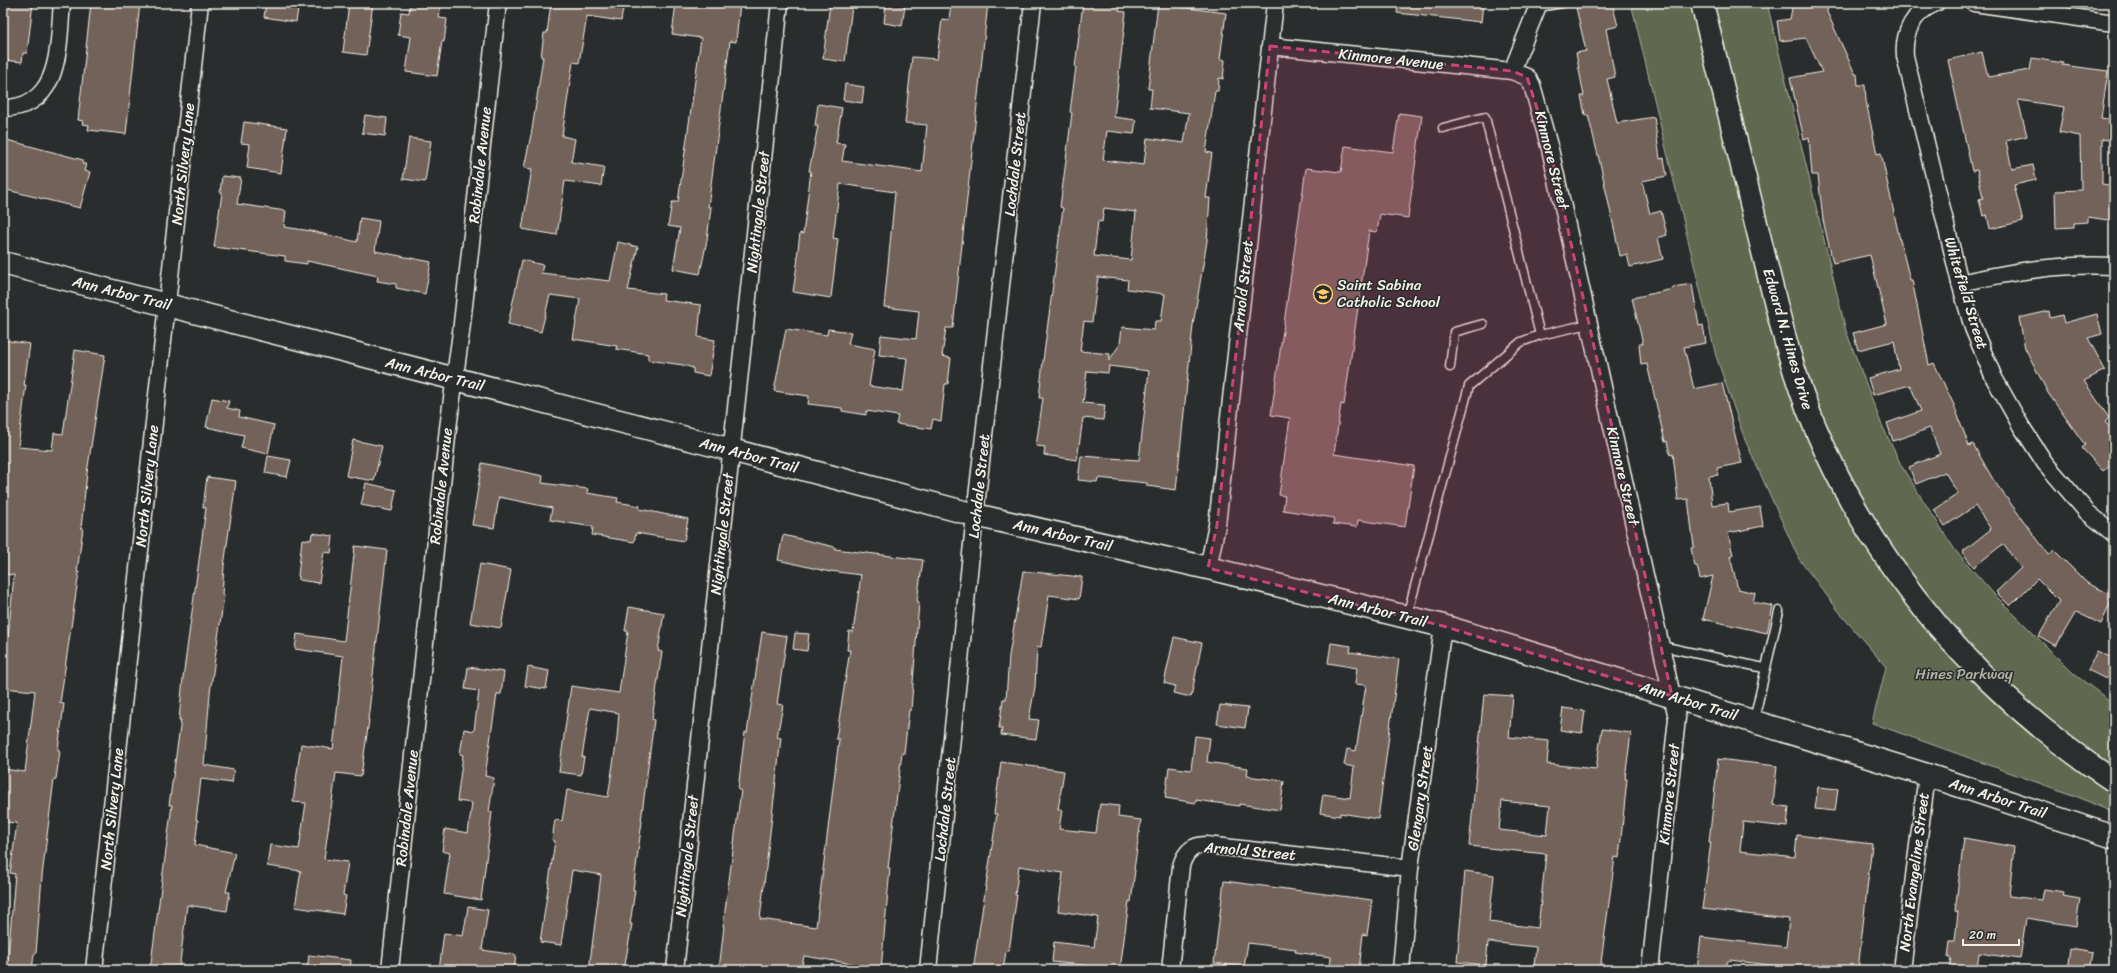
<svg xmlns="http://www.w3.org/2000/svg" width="2117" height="973" viewBox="0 0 2117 973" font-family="Sriracha,sans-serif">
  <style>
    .green { fill: #61684f; stroke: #aaac9c }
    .building { fill: #73625a; stroke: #f4f1e8; fill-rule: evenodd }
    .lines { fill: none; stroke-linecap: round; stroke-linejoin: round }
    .lane-casing { stroke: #f4f1e8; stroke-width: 11 }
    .street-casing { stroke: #f4f1e8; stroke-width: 19 }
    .secondary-casing { stroke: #f4f1e8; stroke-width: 25 }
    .lane { stroke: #2a2d2e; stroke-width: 8 }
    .street { stroke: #2a2d2e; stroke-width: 16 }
    .secondary { stroke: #2a2d2e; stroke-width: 22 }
    .marked { fill: #cc4377; fill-opacity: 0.2; stroke: #cc4377; stroke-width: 3; stroke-dasharray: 8 5; stroke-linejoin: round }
    .labels { text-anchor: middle; stroke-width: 3; stroke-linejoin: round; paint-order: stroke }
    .street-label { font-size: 15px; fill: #f4f1e8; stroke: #2a2d2e }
    .poi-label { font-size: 15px; fill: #f4f1e8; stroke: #2a2d2e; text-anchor: start }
    .park-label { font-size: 15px; fill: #b2b3a3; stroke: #2a2d2e }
  </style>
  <rect width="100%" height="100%" fill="#2a2d2e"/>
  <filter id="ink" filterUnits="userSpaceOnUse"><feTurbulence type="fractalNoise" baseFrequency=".025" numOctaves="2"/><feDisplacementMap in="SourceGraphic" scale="8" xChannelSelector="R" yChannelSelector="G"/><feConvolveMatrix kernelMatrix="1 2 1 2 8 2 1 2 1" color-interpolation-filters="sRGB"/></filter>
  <g filter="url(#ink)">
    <!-- green -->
    <path class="green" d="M 1631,3 L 1767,3 L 1846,331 L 1881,423 L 1902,467 L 1955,550 L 1993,593 L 2074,674 L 2114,704 L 2114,813 L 2078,797 L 1872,723 L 1886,667 L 1844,618 L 1799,559 L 1745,440 L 1716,356 Z"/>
    <!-- building -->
    <g class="building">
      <path d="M 3,3 L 33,3 L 27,53 L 23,53 L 22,62 L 3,60 Z"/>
      <path d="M 91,3 L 140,3 L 126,134 L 88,130 L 89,125 L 82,124 L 83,121 L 78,120 Z"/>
      <path d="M 266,3 L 299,3 L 296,22 L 264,17 Z"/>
      <path d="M 349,3 L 373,3 L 366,55 L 343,52 Z"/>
      <path d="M 410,3 L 441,3 L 439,18 L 447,19 L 444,42 L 442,41 L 437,76 L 406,72 L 411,37 L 398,35 L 401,12 L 409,13 Z"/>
      <path d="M 551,3 L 624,3 L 621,21 L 587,16 L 579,63 L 573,62 L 562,136 L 575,139 L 571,162 L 604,167 L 601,186 L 565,181 L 557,235 L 522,229 L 532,169 L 524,168 L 532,130 L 543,57 L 541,57 L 544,33 L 547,33 Z"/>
      <path d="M 676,3 L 740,3 L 736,42 L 730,41 L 708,207 L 711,207 L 707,240 L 700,274 L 673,269 L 680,228 L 668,226 L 672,202 L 678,202 L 701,38 L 672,34 Z"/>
      <path d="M 830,3 L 852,6 L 845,62 L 823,59 Z"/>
      <path d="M 951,3 L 988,3 L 953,328 L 946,328 L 942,356 L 951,358 L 948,384 L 945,384 L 941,421 L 933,419 L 931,429 L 896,424 L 898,416 L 866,411 L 866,415 L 842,411 L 842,408 L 808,404 L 809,396 L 774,391 L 786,329 L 827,335 L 828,329 L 851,332 L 848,344 L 875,349 L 869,386 L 903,391 L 907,358 L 879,355 L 881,335 L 916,339 L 919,311 L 884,307 L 895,192 L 840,184 L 833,238 L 838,239 L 831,298 L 793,292 L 798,258 L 797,258 L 800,233 L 803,234 L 811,171 L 809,171 L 818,126 L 815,126 L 818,104 L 842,108 L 836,143 L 845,144 L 842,161 L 922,172 L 927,125 L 905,123 L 912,57 L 937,59 L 942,19 L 949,20 Z"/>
      <path d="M 1083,3 L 1120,3 L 1119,11 L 1126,12 L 1114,117 L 1136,120 L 1134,134 L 1107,131 L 1103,160 L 1144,165 L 1147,138 L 1184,143 L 1189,113 L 1150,108 L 1152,89 L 1148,89 L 1158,3 L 1180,3 L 1180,7 L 1226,13 L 1220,59 L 1225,60 L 1223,79 L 1219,78 L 1218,91 L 1215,91 L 1206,152 L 1212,153 L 1206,198 L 1210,198 L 1207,241 L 1193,325 L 1176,490 L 1147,486 L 1147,483 L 1098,478 L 1097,482 L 1078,480 L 1081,456 L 1139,460 L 1149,371 L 1109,366 L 1108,373 L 1087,371 L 1083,403 L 1105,405 L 1103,420 L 1083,418 L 1077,460 L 1044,455 L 1045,447 L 1036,446 L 1043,398 L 1039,398 L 1043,361 L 1063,208 L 1060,207 L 1072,113 L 1070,112 L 1076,67 L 1075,67 ZM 1104,208 L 1136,212 L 1131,260 L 1094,256 L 1098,221 L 1102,222 ZM 1098,277 L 1128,280 L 1127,289 L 1165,294 L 1161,321 L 1155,321 L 1154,330 L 1122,327 L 1120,344 L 1109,361 L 1110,354 L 1080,351 L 1084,321 L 1092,322 Z"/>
      <path d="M 1398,3 L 1483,3 L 1481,22 L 1397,13 Z"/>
      <path d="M 1575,3 L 1612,3 L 1618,26 L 1606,29 L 1615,77 L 1607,79 L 1617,123 L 1654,117 L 1660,159 L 1664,158 L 1667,176 L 1642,181 L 1650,214 L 1661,211 L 1667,235 L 1658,238 L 1663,259 L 1630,267 L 1627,254 L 1620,256 L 1600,163 L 1588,115 L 1585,115 L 1581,96 L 1584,96 L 1576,53 L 1586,51 Z"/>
      <path d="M 1793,3 L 1828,3 L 1827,12 L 1855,74 L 1857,74 L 1858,85 L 1865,85 L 1866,101 L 1877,154 L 1881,153 L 1899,236 L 1910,280 L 1912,280 L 1929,365 L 1934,363 L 1954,405 L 1969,446 L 1973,444 L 1994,481 L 2049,555 L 2054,550 L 2087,583 L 2114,596 L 2101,624 L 2076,612 L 2056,646 L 2039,636 L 2059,601 L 2037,579 L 2010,606 L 1996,592 L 2021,568 L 2003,544 L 1974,567 L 1962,552 L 1991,529 L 1975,506 L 1945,526 L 1934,510 L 1958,494 L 1945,472 L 1916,484 L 1909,467 L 1940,454 L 1930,428 L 1893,441 L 1887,423 L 1921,411 L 1910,385 L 1873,395 L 1868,378 L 1899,369 L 1894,341 L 1858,350 L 1853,333 L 1887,324 L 1870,255 L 1833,263 L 1823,220 L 1818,175 L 1812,175 L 1809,137 L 1804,139 L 1790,78 L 1822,72 L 1806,38 L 1780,41 L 1777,21 L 1790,19 Z"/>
      <path d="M 886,4 L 905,6 L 902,26 L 884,23 Z"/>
      <path d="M 1982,52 L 1988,77 L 2030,70 L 2032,58 L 2063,63 L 2062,65 L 2108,71 L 2101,118 L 2114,120 L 2114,141 L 2102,139 L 2102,184 L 2114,186 L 2114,221 L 2088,217 L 2088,222 L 2074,223 L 2074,227 L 2056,228 L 2055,191 L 2081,190 L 2080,136 L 2059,132 L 2064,107 L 2018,100 L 2027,136 L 2006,141 L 2012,169 L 2033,165 L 2036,180 L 2014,185 L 2023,221 L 1990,229 L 1987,215 L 1983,216 L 1979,199 L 1983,198 L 1977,170 L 1972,171 L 1948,60 Z"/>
      <path d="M 845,84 L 864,87 L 862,103 L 843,100 Z"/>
      <path d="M 1399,113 L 1422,116 L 1408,218 L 1380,214 L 1377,232 L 1369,231 L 1344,405 L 1341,404 L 1334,454 L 1414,466 L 1405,527 L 1358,520 L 1357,527 L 1333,524 L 1334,518 L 1283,510 L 1285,496 L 1279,495 L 1290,418 L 1271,415 L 1306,168 L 1341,172 L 1345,146 L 1393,152 Z"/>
      <path d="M 365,115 L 387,118 L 385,136 L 362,133 Z"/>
      <path d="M 244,122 L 287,128 L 281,173 L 247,168 L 250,144 L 241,143 Z"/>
      <path d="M 409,138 L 431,141 L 425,182 L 403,179 Z"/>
      <path d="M 3,139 L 83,160 L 82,164 L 86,164 L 84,171 L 90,172 L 80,208 L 3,189 Z"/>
      <path d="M 222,176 L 241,178 L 237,204 L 286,211 L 284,227 L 311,231 L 357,242 L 360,218 L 379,221 L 375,251 L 431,262 L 425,294 L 396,288 L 396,284 L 377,281 L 378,276 L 307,261 L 307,264 L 285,261 L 285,256 L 214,247 L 222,193 L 220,192 Z"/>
      <path d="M 618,242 L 638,247 L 628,290 L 664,294 L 663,300 L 701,305 L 698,337 L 715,340 L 709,376 L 693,373 L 693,368 L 683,365 L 648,360 L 648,354 L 616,349 L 617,346 L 573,339 L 580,299 L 550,295 L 541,332 L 508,324 L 522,260 L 543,265 L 541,273 L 610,281 Z"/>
      <path d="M 1692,284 L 1699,326 L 1703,325 L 1706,343 L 1684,347 L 1694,389 L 1722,383 L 1742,463 L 1717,468 L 1718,475 L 1709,476 L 1712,505 L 1728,503 L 1729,512 L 1760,507 L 1763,526 L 1728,533 L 1733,555 L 1730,556 L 1738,589 L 1755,593 L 1753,602 L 1773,606 L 1767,633 L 1703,619 L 1713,576 L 1700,579 L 1697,566 L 1695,566 L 1691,548 L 1694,547 L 1688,499 L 1678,500 L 1673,454 L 1670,455 L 1667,441 L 1665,442 L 1647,364 L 1641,365 L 1639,344 L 1643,344 L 1632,298 L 1673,289 L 1673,287 Z"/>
      <path d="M 2049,311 L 2050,318 L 2062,315 L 2064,323 L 2097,314 L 2102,334 L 2088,338 L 2105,370 L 2084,381 L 2109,418 L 2105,422 L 2114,432 L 2114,462 L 2103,471 L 2082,448 L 2085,445 L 2048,393 L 2025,348 L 2019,318 Z"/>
      <path d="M 3,340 L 30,344 L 24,385 L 26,385 L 18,447 L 52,450 L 54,433 L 63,434 L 75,350 L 105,355 L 87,473 L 81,528 L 83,528 L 77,572 L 79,572 L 60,703 L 64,704 L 58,750 L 60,751 L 56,779 L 54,779 L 42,876 L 36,954 L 34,954 L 32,970 L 7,970 L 15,874 L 10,873 L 17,823 L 3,822 L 3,769 L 25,772 L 35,691 L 3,688 L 3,669 L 5,669 L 14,575 L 3,574 Z"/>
      <path d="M 212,398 L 229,401 L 227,408 L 240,411 L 239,417 L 274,425 L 268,454 L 241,448 L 244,435 L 206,427 Z"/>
      <path d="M 353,440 L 382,446 L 374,481 L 346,476 Z"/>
      <path d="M 268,456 L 291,460 L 287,477 L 265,473 Z"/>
      <path d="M 482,463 L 543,476 L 542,483 L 588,489 L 587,493 L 618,498 L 617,502 L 640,506 L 639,509 L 688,519 L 684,541 L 636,533 L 634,542 L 592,535 L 593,527 L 550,520 L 552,508 L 499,497 L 494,528 L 472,525 Z"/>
      <path d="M 207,477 L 236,481 L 224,566 L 222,595 L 224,596 L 210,693 L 204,765 L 234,770 L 232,783 L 201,779 L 196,820 L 198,820 L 195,845 L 235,853 L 226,892 L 230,892 L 227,911 L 187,905 L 179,970 L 150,970 L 172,805 L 169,805 L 181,720 L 179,720 L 183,678 L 206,508 L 203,507 Z"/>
      <path d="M 366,483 L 396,490 L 392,511 L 361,505 Z"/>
      <path d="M 312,533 L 333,536 L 331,553 L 324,552 L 319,583 L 299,580 L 299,576 L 298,576 L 302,539 L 311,540 Z"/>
      <path d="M 783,535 L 835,547 L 835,549 L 923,560 L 917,601 L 919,602 L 911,710 L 909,710 L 904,753 L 902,753 L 888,868 L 890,868 L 881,970 L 853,970 L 854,964 L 804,956 L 801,970 L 719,970 L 724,926 L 723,926 L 741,790 L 738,790 L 742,756 L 745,732 L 747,733 L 762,632 L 787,636 L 777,704 L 783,705 L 777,737 L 781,738 L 760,919 L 816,927 L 839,739 L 836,739 L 850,650 L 847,650 L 849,631 L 853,632 L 861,575 L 830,571 L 830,572 L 778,560 Z"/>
      <path d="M 355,546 L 387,550 L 368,720 L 369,720 L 361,776 L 336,773 L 324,859 L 348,862 L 343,895 L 346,896 L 343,914 L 295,907 L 301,871 L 267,866 L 270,845 L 299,849 L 306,803 L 293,802 L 301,744 L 333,749 L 343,656 L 295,649 L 297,634 L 344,641 Z"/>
      <path d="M 480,564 L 511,570 L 501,628 L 470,623 Z"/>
      <path d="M 1023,571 L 1082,577 L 1079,599 L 1049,595 L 1041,647 L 1037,647 L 1035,687 L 1029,719 L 1039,720 L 1036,739 L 1001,735 L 1002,728 L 999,728 L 1003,699 L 1006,699 L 1009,656 Z"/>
      <path d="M 629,607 L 664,613 L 658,651 L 662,652 L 652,719 L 654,720 L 641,821 L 642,821 L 633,890 L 635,890 L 630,924 L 632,924 L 624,970 L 589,970 L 601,875 L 572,870 L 561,945 L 540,942 L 555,841 L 552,840 L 555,820 L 562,821 L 567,790 L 608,797 L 617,738 L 619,713 L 590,708 L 582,757 L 584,757 L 581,775 L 559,772 L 571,686 L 619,693 L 628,631 L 625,631 Z"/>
      <path d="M 795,633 L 809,634 L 807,651 L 793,649 Z"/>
      <path d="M 1174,637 L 1202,643 L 1191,697 L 1173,693 L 1175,686 L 1164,683 Z"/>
      <path d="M 1331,643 L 1351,646 L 1350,652 L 1399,659 L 1378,819 L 1340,813 L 1340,816 L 1320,813 L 1323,794 L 1350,798 L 1354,767 L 1344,765 L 1347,749 L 1356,751 L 1366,685 L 1355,684 L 1357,668 L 1328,663 Z"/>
      <path d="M 2097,651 L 2114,659 L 2106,679 L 2088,670 Z"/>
      <path d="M 468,667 L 504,672 L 501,694 L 497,694 L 485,776 L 494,778 L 489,812 L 492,812 L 481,900 L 444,894 L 450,853 L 442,851 L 445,829 L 468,833 L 472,803 L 457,801 L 463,755 L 460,754 L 464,729 L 474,731 L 479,691 L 465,689 Z"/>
      <path d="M 528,667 L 549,671 L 546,689 L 525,686 Z"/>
      <path d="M 1484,694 L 1513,696 L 1509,737 L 1549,741 L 1547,764 L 1596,769 L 1602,729 L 1631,733 L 1625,779 L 1627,779 L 1619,858 L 1615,857 L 1600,970 L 1573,970 L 1534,966 L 1536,947 L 1488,942 L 1486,965 L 1457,962 L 1465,871 L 1494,875 L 1489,922 L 1538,928 L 1546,854 L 1469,846 ZM 1502,801 L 1550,806 L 1547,835 L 1499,830 Z"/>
      <path d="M 1220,705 L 1248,708 L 1245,728 L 1217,724 Z"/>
      <path d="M 1563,708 L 1585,711 L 1582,733 L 1560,730 Z"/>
      <path d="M 1195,736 L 1210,738 L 1207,762 L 1248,768 L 1247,776 L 1284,781 L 1280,810 L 1239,804 L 1239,806 L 1196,800 L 1196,803 L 1165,798 L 1169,767 L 1191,770 Z"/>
      <path d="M 1718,759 L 1777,766 L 1773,805 L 1789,807 L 1787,827 L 1743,822 L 1740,851 L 1795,857 L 1797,835 L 1872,844 L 1858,970 L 1784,970 L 1784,967 L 1730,960 L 1727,962 L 1727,970 L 1697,970 L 1701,937 L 1786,947 L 1789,919 L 1702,909 L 1711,842 L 1709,842 Z"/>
      <path d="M 1001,762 L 1064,771 L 1058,810 L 1062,810 L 1059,829 L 1096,833 L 1100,804 L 1119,806 L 1118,817 L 1141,820 L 1134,870 L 1135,870 L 1131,902 L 1129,901 L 1120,970 L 1091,970 L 1091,966 L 1052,962 L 1054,942 L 1094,947 L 1098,917 L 1058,911 L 1063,873 L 1019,866 L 1015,895 L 1017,895 L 1009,951 L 1006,951 L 1003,970 L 973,970 L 997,814 L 994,814 Z"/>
      <path d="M 1818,787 L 1838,789 L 1835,811 L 1815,809 Z"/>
      <path d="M 1964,838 L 2014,847 L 2009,896 L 2042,900 L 2044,889 L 2064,892 L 2063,896 L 2080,899 L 2076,926 L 2026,918 L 2020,959 L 1979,953 L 1977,970 L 1949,970 L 1951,958 L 1948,958 L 1950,941 L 1955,941 L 1958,912 L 1955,911 Z"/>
      <path d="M 1224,881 L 1372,900 L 1367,935 L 1363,934 L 1359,970 L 1330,970 L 1331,957 L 1295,952 L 1296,949 L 1248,943 L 1244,967 L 1214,963 Z"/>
      <path d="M 468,907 L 488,910 L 482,950 L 516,955 L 514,970 L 439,970 L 444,933 L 463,936 Z"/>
      <path d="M 2070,949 L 2093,953 L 2090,970 L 2067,970 Z"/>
      <path d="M 309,955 L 351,960 L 350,970 L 307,970 Z"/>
    </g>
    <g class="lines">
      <!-- lane casing -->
      <g class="lane-casing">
        <g id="lane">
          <path d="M 1538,7 L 1562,3"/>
          <path d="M 1443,128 L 1485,117 L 1540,335"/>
          <path d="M 1450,367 L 1454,332 L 1483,324"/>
          <path d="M 1407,616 L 1469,386 L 1521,342 L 1540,335 L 1589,324"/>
          <path d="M 1661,646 L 1764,668"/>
          <path d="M 1754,720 L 1779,611"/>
        </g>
      </g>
      <!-- street casing -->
      <g class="street-casing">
        <g id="street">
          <path d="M 1936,3 C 1913,12 1903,33 1905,56 L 1960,283 L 1973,328 L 1994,378 L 2021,426 L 2045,463 L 2087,512 L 2114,534"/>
          <path d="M 1974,3 L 2114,23"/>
          <path d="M 1270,46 L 1512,71 L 1527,77 L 1532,85 L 1550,149 L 1677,718 L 1650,970"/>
          <path d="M 1512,71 L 1539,3"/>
          <path d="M 3,108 C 62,108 58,45 62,3"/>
          <path d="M 1960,283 C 2011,272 2061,263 2114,266"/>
          <path d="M 1208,568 L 1217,525 L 1275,3"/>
          <path d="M 94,970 L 200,3"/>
          <path d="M 390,970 L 448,428 L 461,332 L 498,3"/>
          <path d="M 675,970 L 780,3"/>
          <path d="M 928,970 L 975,515 L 1033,3"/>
          <path d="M 1170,970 L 1181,866 C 1185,852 1192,845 1206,845 L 1410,868"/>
          <path d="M 1401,970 L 1410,868 L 1443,626"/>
          <path d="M 1902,970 L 1927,775"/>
        </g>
      </g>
      <!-- secondary casing -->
      <g class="secondary-casing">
        <g id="secondary">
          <path d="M 1702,3 C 1723,89 1744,175 1765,260 C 1779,317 1792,373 1815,427 C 1876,571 1982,695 2114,781"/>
          <path d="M 3,263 L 709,444 L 975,515 L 1208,568 L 1443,626 L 1927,775 L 2114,837"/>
        </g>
      </g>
      <!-- lane -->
      <use href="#lane" class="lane"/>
      <!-- street -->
      <use href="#street" class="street"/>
      <!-- secondary -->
      <use href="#secondary" class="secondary"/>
    </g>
  </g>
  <!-- marked area -->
  <path class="marked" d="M 1270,46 L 1512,71 L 1527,77 L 1550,149 L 1672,696 L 1443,626 L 1208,568 L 1217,525 Z"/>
  <!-- icons -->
  <defs>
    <g id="school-ring" transform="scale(1)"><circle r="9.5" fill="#2a2d2e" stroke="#ffd166" stroke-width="1.5"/><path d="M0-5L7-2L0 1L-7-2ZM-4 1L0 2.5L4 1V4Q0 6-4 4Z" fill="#ffd166"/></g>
  </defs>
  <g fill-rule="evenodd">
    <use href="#school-ring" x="1323" y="294"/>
  </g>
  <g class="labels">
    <!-- street labels -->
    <g class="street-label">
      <text transform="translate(1391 59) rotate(6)" y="5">Kinmore Avenue</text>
      <text transform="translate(1552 160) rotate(76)" y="5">Kinmore Street</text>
      <text transform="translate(183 164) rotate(-84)" y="5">North Silvery Lane</text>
      <text transform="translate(1015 164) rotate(-84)" y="5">Lochdale Street</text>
      <text transform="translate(480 165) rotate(-84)" y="5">Robindale Avenue</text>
      <text transform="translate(758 212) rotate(-84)" y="5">Nightingale Street</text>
      <text transform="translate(1243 286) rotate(-84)" y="5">Arnold Street</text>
      <text transform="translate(122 293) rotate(14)" y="5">Ann Arbor Trail</text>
      <text transform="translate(1966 293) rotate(73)" y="5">Whitefield Street</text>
      <text transform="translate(1788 339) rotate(74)" y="5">Edward N. Hines Drive</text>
      <text transform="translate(435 374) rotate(14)" y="5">Ann Arbor Trail</text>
      <text transform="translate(749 455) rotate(15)" y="5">Ann Arbor Trail</text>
      <text transform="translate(1623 476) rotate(77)" y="5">Kinmore Street</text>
      <text transform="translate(147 486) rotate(-84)" y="5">North Silvery Lane</text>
      <text transform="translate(441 486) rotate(-84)" y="5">Robindale Avenue</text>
      <text transform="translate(979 486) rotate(-84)" y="5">Lochdale Street</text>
      <text transform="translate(722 534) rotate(-84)" y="5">Nightingale Street</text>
      <text transform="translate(1063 535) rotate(13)" y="5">Ann Arbor Trail</text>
      <text transform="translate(1378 610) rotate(14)" y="5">Ann Arbor Trail</text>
      <text transform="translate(1689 701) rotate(17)" y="5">Ann Arbor Trail</text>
      <text transform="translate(1669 794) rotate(-84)" y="5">Kinmore Street</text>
      <text transform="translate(1420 798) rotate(-82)" y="5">Glengary Street</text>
      <text transform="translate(1998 798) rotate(18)" y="5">Ann Arbor Trail</text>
      <text transform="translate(407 808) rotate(-84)" y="5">Robindale Avenue</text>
      <text transform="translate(112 809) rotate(-84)" y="5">North Silvery Lane</text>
      <text transform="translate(945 809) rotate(-84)" y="5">Lochdale Street</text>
      <text transform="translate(1250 851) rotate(5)" y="5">Arnold Street</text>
      <text transform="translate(687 856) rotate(-84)" y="5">Nightingale Street</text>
      <text transform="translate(1914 872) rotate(-83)" y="5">North Evangeline Street</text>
    </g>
    <!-- poi labels -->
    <g class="poi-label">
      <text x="1337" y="290">Saint Sabina<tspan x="1337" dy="17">Catholic School</tspan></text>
    </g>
    <!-- park labels -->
    <g class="park-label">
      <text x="1964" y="679">Hines Parkway</text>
    </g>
  </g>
  <!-- margin -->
  <rect width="2117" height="973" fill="none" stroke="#2a2d2e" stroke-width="16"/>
  <rect x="8" y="8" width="2101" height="957" fill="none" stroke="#f4f1e8" stroke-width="1.5" filter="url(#ink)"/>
  <!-- scale -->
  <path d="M1963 939v6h56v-6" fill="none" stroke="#f4f1e8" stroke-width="2"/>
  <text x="1969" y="939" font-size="12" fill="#f4f1e8" stroke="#2a2d2e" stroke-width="3" paint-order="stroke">20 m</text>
</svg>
